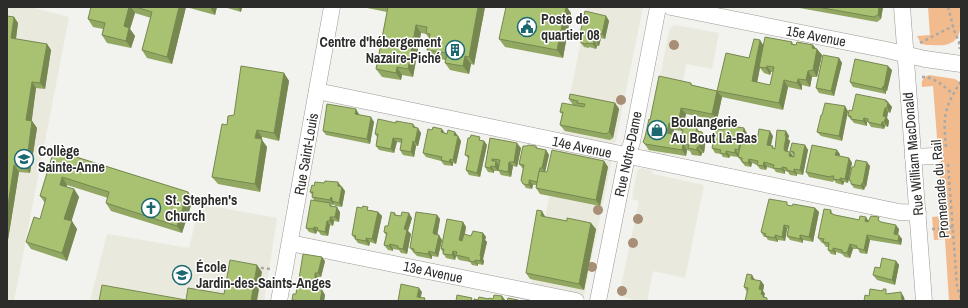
<svg xmlns="http://www.w3.org/2000/svg" width="968" height="308" viewBox="0 0 968 308" font-family="'Archivo Narrow',sans-serif">
  <style>
    .built { fill: #eae9dd }
    .green { fill: #f2bb8d }
    .lines { fill: none; stroke-linecap: round; stroke-linejoin: round }
    .minor-casing { stroke: #9a9995; stroke-width: 17 }
    .path { stroke: #aaaaa8; stroke-width: 2.5; stroke-dasharray: 3 3; stroke-linecap: butt }
    .minor { stroke: #fff; stroke-width: 16 }
    .tree { fill: #a78e74 }
    .wall { fill: #91a762; fill-rule: evenodd }
    .shaded-wall { fill: #768850 }
    .building { fill: #a9c272; stroke: #768850 }
    .labels { text-anchor: middle; stroke-width: 3; stroke-linejoin: round; paint-order: stroke }
    .poi-label { font-size: 14px; font-weight: bold; fill: #2c2c2b; stroke: #fff; text-anchor: start }
    .street-label { font-size: 14px; fill: #2c2c2b; stroke: #fff }
  </style>
  <rect width="100%" height="100%" fill="#f2f2ee"/>
  <!-- built -->
  <g class="built">
    <path d="M 7,7 L 30,7 L 69,17 L 14,301 L 7,301 Z"/>
    <path d="M 588,7 L 643,7 L 583,301 L 528,301 Z"/>
    <path d="M 674,25 L 719,33 L 712,69 L 686,64 L 677,117 L 684,119 L 680,140 L 669,138 L 667,156 L 646,152 L 669,30 Z"/>
    <path d="M 641,168 L 651,170 L 653,174 L 704,185 L 685,278 L 653,271 L 647,301 L 640,301 L 619,296 L 639,201 L 632,199 L 637,171 Z"/>
    <path d="M 200,204 L 277,218 L 264,301 L 90,301 L 107,234 L 189,248 Z"/>
  </g>
  <!-- green -->
  <g class="green">
    <path d="M 928,7 L 960,7 L 960,30 C 957,45 945,46 932,45 C 929,45 925,45 922,44 C 920,42 918,38 917,36 L 930,35 Z"/>
    <path d="M 929,75 L 955,79 L 961,83 L 961,301 L 949,301 L 945,239 L 934,240 L 932,217 L 943,216 L 933,86 L 922,87 C 921,81 923,77 929,75 Z"/>
  </g>
  <g class="lines">
    <!-- minor casing -->
    <g class="minor-casing">
      <g id="minor">
        <path d="M 671,7 L 887,50 L 925,59 L 961,64"/>
        <path d="M 902,7 L 924,301"/>
        <path d="M 317,91 L 899,212 L 918,213"/>
        <path d="M 913,157 L 935,156"/>
        <path d="M 290,243 L 576,301"/>
        <path d="M 279,301 L 332,7"/>
        <path d="M 598,301 L 627,156 L 632,142 L 658,7"/>
      </g>
    </g>
    <!-- path -->
    <g class="path">
      <path d="M 948,7 L 954,30 L 959,42 L 960,49"/>
      <path d="M 920,43 L 953,26"/>
      <path d="M 922,77 C 933,76 945,87 953,94"/>
      <path d="M 946,147 C 943,114 944,109 961,81"/>
      <path d="M 948,164 L 957,286 L 961,299"/>
      <path d="M 932,229 L 953,227"/>
      <path d="M 255,267 L 270,269"/>
    </g>
    <!-- minor -->
    <use href="#minor" class="minor"/>
  </g>
  <!-- trees -->
  <g class="tree">
    <circle cx="674" cy="45" r="5"/>
    <circle cx="621" cy="100" r="5"/>
    <circle cx="598" cy="210" r="5"/>
    <circle cx="638" cy="219" r="5"/>
    <circle cx="633" cy="243" r="5"/>
    <circle cx="592" cy="267" r="5"/>
    <circle cx="622" cy="291" r="5"/>
  </g>
  <!-- wall -->
  <g class="wall">
    <path d="M 91,7 L 217,7 L 215,15 L 186,7 L 172,64 L 147,58 L 142,50 L 151,18 L 135,13 L 130,29 L 135,36 L 131,48 L 107,43 L 102,35 L 103,29 L 93,27 L 88,19 Z"/>
    <path d="M 224,7 L 242,7 L 241,12 Z"/>
    <path d="M 362,7 L 485,7 L 474,65 L 471,64 L 469,74 L 450,70 L 445,63 L 445,60 L 433,57 L 427,50 L 429,38 L 426,34 L 421,33 L 413,77 L 402,75 L 401,80 L 382,77 L 376,69 L 387,12 Z"/>
    <path d="M 794,7 L 883,7 L 881,19 L 877,22 Z"/>
    <path d="M 571,13 L 563,58 L 505,47 L 499,39 Z"/>
    <path d="M 606,16 L 609,21 L 605,39 L 601,38 L 599,46 L 597,46 L 596,49 L 589,47 L 589,48 L 584,47 L 581,43 L 581,41 L 579,38 Z"/>
    <path d="M 14,17 L 18,23 L 16,39 L 47,44 L 51,50 L 45,89 L 36,88 L 31,121 L 32,121 L 37,128 L 30,173 L 19,172 L 7,246 Z"/>
    <path d="M 792,42 L 793,44 L 796,45 L 813,45 L 822,55 L 817,77 L 812,77 L 810,87 L 802,85 L 802,90 L 788,87 L 783,110 L 722,97 L 717,120 L 686,114 L 682,131 L 674,130 L 673,134 L 681,136 L 697,128 L 699,131 L 702,132 L 706,138 L 704,153 L 702,153 L 701,156 L 692,155 L 690,151 L 687,150 L 686,156 L 649,150 L 643,142 L 645,137 L 650,120 L 691,83 L 692,85 L 717,91 L 749,58 L 764,45 ZM 760,68 L 764,73 L 770,75 L 771,72 L 773,72 L 770,85 L 757,83 Z"/>
    <path d="M 839,58 L 842,63 L 834,96 L 819,93 L 816,88 Z"/>
    <path d="M 892,70 L 887,91 L 886,91 L 886,94 L 853,87 L 850,82 Z"/>
    <path d="M 284,73 L 289,81 L 279,141 L 262,137 L 262,140 L 267,147 L 260,192 L 218,184 L 212,177 L 227,125 L 234,115 Z"/>
    <path d="M 569,99 L 615,103 L 619,109 L 613,138 L 610,140 L 565,131 L 560,125 L 562,114 L 560,112 L 573,105 Z"/>
    <path d="M 886,100 L 892,107 L 890,113 L 888,112 L 887,118 L 889,121 L 888,127 L 885,126 L 884,129 L 871,127 L 868,122 L 867,122 L 867,126 L 854,123 L 848,116 L 852,111 Z"/>
    <path d="M 848,111 L 842,141 L 821,136 L 817,132 L 822,115 Z"/>
    <path d="M 359,114 L 359,115 L 374,122 L 370,144 L 326,135 L 323,131 Z"/>
    <path d="M 396,123 L 413,124 L 421,133 L 418,146 L 416,146 L 414,157 L 403,155 L 400,150 L 402,143 L 397,142 L 394,153 L 379,150 L 376,146 L 377,137 L 375,134 Z"/>
    <path d="M 724,130 L 747,133 L 745,140 L 757,140 L 773,136 L 771,145 L 775,149 L 786,131 L 789,136 L 788,139 L 790,141 L 787,151 L 790,152 L 793,156 L 793,157 L 794,156 L 790,151 L 805,145 L 808,150 L 803,175 L 797,174 L 797,176 L 790,175 L 788,172 L 785,171 L 785,174 L 776,172 L 774,169 L 767,167 L 766,170 L 760,169 L 757,165 L 752,163 L 751,167 L 745,166 L 738,157 L 730,156 L 729,158 L 723,157 L 721,154 L 715,153 L 712,148 Z"/>
    <path d="M 455,132 L 461,141 L 456,164 L 453,163 L 453,166 L 444,165 L 441,161 L 426,157 L 423,153 L 445,133 L 447,134 Z"/>
    <path d="M 490,138 L 521,148 L 517,167 L 513,166 L 511,177 L 501,175 L 498,170 L 498,171 L 494,171 L 494,173 L 488,172 L 485,167 Z"/>
    <path d="M 482,141 L 484,141 L 487,145 L 480,177 L 469,175 L 466,170 L 469,159 L 465,155 Z"/>
    <path d="M 527,146 L 536,146 L 538,149 L 546,150 L 549,155 L 545,172 L 547,172 L 604,161 L 608,167 L 600,206 L 540,194 L 536,188 L 536,185 L 533,185 L 532,189 L 526,188 L 521,180 L 523,169 L 519,164 Z"/>
    <path d="M 54,150 L 188,192 L 193,199 L 182,233 L 111,211 L 106,203 L 108,198 L 67,185 L 67,187 L 74,189 L 79,197 L 71,221 L 77,229 L 67,261 L 31,249 L 26,242 L 40,219 L 45,203 L 40,196 Z"/>
    <path d="M 840,154 L 839,156 L 849,158 L 852,163 L 848,183 L 844,182 L 843,185 L 836,183 L 834,180 L 833,182 L 809,177 L 806,172 Z"/>
    <path d="M 870,166 L 866,187 L 865,187 L 864,190 L 854,188 L 851,184 L 851,182 L 849,180 L 854,167 Z"/>
    <path d="M 338,182 L 345,191 L 342,207 L 335,206 L 334,204 L 333,205 L 331,204 L 332,206 L 340,212 L 339,222 L 334,221 L 333,226 L 330,225 L 328,236 L 321,235 L 319,232 L 317,231 L 316,234 L 309,232 L 306,228 L 314,200 L 312,197 L 312,195 L 310,192 L 314,186 L 324,183 Z"/>
    <path d="M 790,206 L 815,208 L 819,212 L 813,242 L 803,240 L 803,243 L 790,240 L 787,236 L 788,229 L 787,229 L 785,241 L 778,240 L 778,242 L 768,240 L 766,237 L 764,237 L 761,232 Z"/>
    <path d="M 370,210 L 378,212 L 382,216 L 376,244 L 370,242 L 369,246 L 358,243 L 352,235 Z"/>
    <path d="M 831,210 L 833,215 L 859,220 L 882,222 L 899,229 L 898,235 L 902,239 L 901,245 L 870,240 L 867,254 L 860,253 L 858,249 L 853,249 L 850,258 L 845,257 L 842,254 L 836,252 L 836,255 L 831,254 L 828,250 L 828,247 L 826,247 L 823,243 L 822,243 L 818,238 Z"/>
    <path d="M 395,213 L 396,215 L 412,218 L 408,231 L 411,234 L 407,254 L 401,253 L 399,250 L 393,249 L 393,251 L 388,250 L 384,245 L 386,235 L 384,232 L 388,226 Z"/>
    <path d="M 437,215 L 440,219 L 437,235 L 442,240 L 438,257 L 432,256 L 432,259 L 417,256 L 413,252 L 410,248 Z"/>
    <path d="M 546,217 L 567,221 L 596,229 L 584,290 L 530,279 L 526,273 Z"/>
    <path d="M 463,222 L 466,227 L 465,235 L 471,236 L 483,233 L 486,237 L 485,240 L 487,242 L 483,259 L 484,261 L 483,265 L 478,264 L 478,266 L 472,265 L 470,262 L 459,260 L 456,256 L 455,260 L 446,258 L 441,249 Z"/>
    <path d="M 325,261 L 321,277 L 318,277 L 318,279 L 320,282 L 319,288 L 317,287 L 317,289 L 322,290 L 325,295 L 324,301 L 293,301 L 292,300 L 296,294 L 298,286 L 298,285 Z"/>
    <path d="M 896,261 L 899,265 L 895,285 L 877,280 L 873,275 L 880,268 Z"/>
    <path d="M 755,280 L 761,281 L 764,285 L 763,291 L 765,294 L 764,296 L 765,298 L 747,292 L 744,287 Z"/>
  </g>
  <!-- shaded-wall -->
  <g class="shaded-wall">
    <path d="M 129,7 L 131,7 L 135,13 L 130,29 L 135,36 L 131,48 L 126,41 L 124,26 Z"/>
    <path d="M 179,7 L 186,7 L 172,64 L 167,57 Z"/>
    <path d="M 210,7 L 217,7 L 215,15 Z"/>
    <path d="M 238,7 L 242,7 L 241,12 Z"/>
    <path d="M 478,7 L 485,7 L 474,65 L 469,57 Z"/>
    <path d="M 566,7 L 567,7 L 571,13 L 563,58 L 557,50 Z"/>
    <path d="M 879,7 L 883,7 L 881,19 L 878,15 Z"/>
    <path d="M 606,16 L 609,21 L 605,39 L 602,34 Z"/>
    <path d="M 14,17 L 18,23 L 15,45 L 11,38 Z"/>
    <path d="M 416,25 L 421,33 L 413,77 L 408,69 Z"/>
    <path d="M 598,33 L 601,38 L 599,46 L 596,42 Z"/>
    <path d="M 760,40 L 764,46 L 756,88 L 752,81 Z"/>
    <path d="M 594,41 L 597,46 L 596,49 L 593,44 Z"/>
    <path d="M 47,44 L 51,50 L 45,89 L 40,83 Z"/>
    <path d="M 813,45 L 817,51 L 817,49 L 822,55 L 817,77 L 813,70 L 812,48 Z"/>
    <path d="M 465,56 L 471,64 L 469,74 L 463,66 Z"/>
    <path d="M 839,58 L 842,63 L 834,96 L 831,91 Z"/>
    <path d="M 767,66 L 771,72 L 770,75 L 766,68 Z"/>
    <path d="M 888,66 L 892,70 L 887,91 L 884,87 Z"/>
    <path d="M 397,67 L 402,75 L 401,80 L 396,73 Z"/>
    <path d="M 808,71 L 812,77 L 810,87 L 806,80 Z"/>
    <path d="M 284,73 L 289,81 L 279,141 L 274,133 Z"/>
    <path d="M 798,79 L 802,85 L 802,90 L 797,83 Z"/>
    <path d="M 784,80 L 788,87 L 783,110 L 779,103 Z"/>
    <path d="M 32,82 L 36,88 L 31,127 L 26,120 Z"/>
    <path d="M 883,86 L 886,91 L 886,94 L 882,89 Z"/>
    <path d="M 717,91 L 722,97 L 717,120 L 712,114 Z"/>
    <path d="M 886,100 L 892,107 L 890,113 L 887,108 L 886,102 Z"/>
    <path d="M 615,103 L 619,109 L 613,138 L 609,132 Z"/>
    <path d="M 845,106 L 848,111 L 842,141 L 839,136 Z"/>
    <path d="M 681,108 L 686,114 L 682,131 L 678,125 Z"/>
    <path d="M 885,108 L 888,112 L 887,118 L 889,121 L 888,127 L 884,122 L 883,116 Z"/>
    <path d="M 356,109 L 359,114 L 358,119 L 355,114 Z"/>
    <path d="M 371,117 L 374,122 L 370,144 L 367,139 Z"/>
    <path d="M 864,118 L 867,122 L 867,126 L 863,121 Z"/>
    <path d="M 32,121 L 37,128 L 30,173 L 26,167 Z"/>
    <path d="M 882,122 L 885,126 L 884,129 L 881,125 Z"/>
    <path d="M 669,123 L 674,130 L 672,140 L 667,133 Z"/>
    <path d="M 418,128 L 421,133 L 418,146 L 415,142 Z"/>
    <path d="M 744,128 L 747,133 L 745,144 L 742,139 Z"/>
    <path d="M 442,129 L 445,133 L 441,132 Z"/>
    <path d="M 257,130 L 262,137 L 262,140 L 267,147 L 260,192 L 255,184 L 255,138 Z"/>
    <path d="M 770,131 L 773,136 L 770,149 L 767,145 Z"/>
    <path d="M 786,131 L 789,136 L 788,139 L 790,141 L 787,153 L 784,149 Z"/>
    <path d="M 455,132 L 458,136 L 454,135 Z"/>
    <path d="M 702,132 L 706,138 L 704,153 L 699,147 Z"/>
    <path d="M 458,136 L 461,141 L 456,164 L 453,160 Z"/>
    <path d="M 393,138 L 397,142 L 394,153 L 391,149 Z"/>
    <path d="M 413,141 L 416,146 L 414,157 L 411,152 Z"/>
    <path d="M 484,141 L 487,145 L 480,177 L 477,173 Z"/>
    <path d="M 517,143 L 521,148 L 517,167 L 514,162 Z"/>
    <path d="M 683,144 L 687,150 L 686,156 L 682,150 Z"/>
    <path d="M 805,145 L 808,150 L 803,175 L 800,170 Z"/>
    <path d="M 697,147 L 702,153 L 701,156 L 697,150 Z"/>
    <path d="M 735,149 L 738,154 L 738,157 L 735,153 Z"/>
    <path d="M 546,150 L 549,155 L 545,172 L 542,168 Z"/>
    <path d="M 837,150 L 840,154 L 838,160 L 835,155 Z"/>
    <path d="M 726,151 L 730,156 L 729,158 L 726,154 Z"/>
    <path d="M 790,152 L 793,156 L 792,161 L 789,156 Z"/>
    <path d="M 849,158 L 852,163 L 848,183 L 845,179 Z"/>
    <path d="M 450,159 L 453,163 L 453,166 L 449,162 Z"/>
    <path d="M 492,159 L 496,163 L 496,161 L 499,166 L 498,171 L 495,167 L 492,161 Z"/>
    <path d="M 749,159 L 752,163 L 751,167 L 748,163 Z"/>
    <path d="M 604,161 L 608,167 L 600,206 L 596,200 Z"/>
    <path d="M 509,162 L 513,166 L 511,177 L 508,172 Z"/>
    <path d="M 764,162 L 767,167 L 766,170 L 763,166 Z"/>
    <path d="M 867,162 L 870,166 L 866,187 L 863,183 Z"/>
    <path d="M 14,165 L 19,172 L 7,246 L 7,212 Z"/>
    <path d="M 491,166 L 494,171 L 494,173 L 490,168 Z"/>
    <path d="M 782,167 L 785,171 L 785,174 L 782,169 Z"/>
    <path d="M 794,169 L 797,174 L 797,176 L 794,172 Z"/>
    <path d="M 62,177 L 67,185 L 65,192 L 60,185 Z"/>
    <path d="M 840,178 L 844,182 L 843,185 L 840,180 Z"/>
    <path d="M 529,180 L 533,185 L 532,189 L 529,185 Z"/>
    <path d="M 338,182 L 341,187 L 338,186 Z"/>
    <path d="M 862,183 L 865,187 L 864,190 L 861,186 Z"/>
    <path d="M 342,187 L 345,191 L 342,207 L 339,203 Z"/>
    <path d="M 74,189 L 79,197 L 70,226 L 64,219 Z"/>
    <path d="M 188,192 L 193,199 L 182,233 L 177,226 Z"/>
    <path d="M 331,197 L 334,202 L 332,201 L 334,204 L 333,205 L 330,200 Z"/>
    <path d="M 337,207 L 340,212 L 339,222 L 335,217 Z"/>
    <path d="M 815,208 L 819,212 L 813,242 L 809,237 Z"/>
    <path d="M 542,211 L 546,218 L 541,216 Z"/>
    <path d="M 378,212 L 382,216 L 376,244 L 372,239 Z"/>
    <path d="M 409,213 L 412,218 L 408,231 L 411,234 L 407,254 L 403,249 L 404,229 Z"/>
    <path d="M 437,215 L 440,219 L 437,237 L 437,239 L 433,233 Z"/>
    <path d="M 330,217 L 334,221 L 333,226 L 330,221 Z"/>
    <path d="M 866,217 L 869,222 L 865,221 Z"/>
    <path d="M 72,221 L 77,229 L 67,261 L 62,253 Z"/>
    <path d="M 327,221 L 330,225 L 328,236 L 325,232 Z"/>
    <path d="M 463,222 L 466,227 L 462,245 L 459,240 Z"/>
    <path d="M 591,223 L 596,229 L 584,290 L 579,284 Z"/>
    <path d="M 784,225 L 787,229 L 785,241 L 782,237 Z"/>
    <path d="M 896,225 L 899,229 L 897,239 L 894,234 Z"/>
    <path d="M 314,227 L 317,231 L 316,234 L 313,229 Z"/>
    <path d="M 483,233 L 486,237 L 485,240 L 487,242 L 483,259 L 484,261 L 483,265 L 480,261 L 480,256 Z"/>
    <path d="M 439,235 L 442,240 L 438,257 L 435,253 Z"/>
    <path d="M 775,235 L 778,240 L 778,242 L 775,238 Z"/>
    <path d="M 800,235 L 803,240 L 803,243 L 800,239 Z"/>
    <path d="M 867,235 L 870,240 L 867,254 L 864,250 Z"/>
    <path d="M 899,235 L 902,239 L 901,245 L 898,241 Z"/>
    <path d="M 366,238 L 370,242 L 369,246 L 366,241 Z"/>
    <path d="M 390,244 L 393,249 L 393,251 L 389,246 Z"/>
    <path d="M 850,244 L 853,249 L 850,258 L 847,253 Z"/>
    <path d="M 833,248 L 836,252 L 836,255 L 833,251 Z"/>
    <path d="M 429,251 L 432,256 L 432,259 L 428,254 Z"/>
    <path d="M 453,251 L 456,256 L 455,260 L 452,255 Z"/>
    <path d="M 322,257 L 325,261 L 321,277 L 318,273 Z"/>
    <path d="M 475,260 L 478,264 L 478,266 L 475,262 Z"/>
    <path d="M 896,261 L 899,265 L 895,285 L 892,280 Z"/>
    <path d="M 257,265 L 262,272 L 257,301 L 251,301 Z"/>
    <path d="M 315,273 L 318,277 L 318,279 L 320,282 L 319,288 L 316,283 L 315,278 Z"/>
    <path d="M 752,275 L 755,280 L 751,279 Z"/>
    <path d="M 761,281 L 764,285 L 763,291 L 765,294 L 764,296 L 767,300 L 766,301 L 761,294 L 759,289 Z"/>
    <path d="M 314,283 L 317,287 L 316,292 L 313,288 Z"/>
    <path d="M 419,288 L 422,292 L 420,301 L 417,297 Z"/>
    <path d="M 322,290 L 325,295 L 324,301 L 320,301 Z"/>
    <path d="M 901,292 L 904,297 L 905,301 L 902,301 Z"/>
    <path d="M 502,296 L 506,301 L 502,300 Z"/>
  </g>
  <!-- building -->
  <g class="building">
    <path d="M 91,7 L 129,7 L 124,26 L 129,28 L 126,41 L 102,35 L 105,23 L 88,19 Z"/>
    <path d="M 136,7 L 179,7 L 167,57 L 142,50 L 152,12 Z"/>
    <path d="M 388,7 L 478,7 L 469,57 L 465,56 L 463,66 L 445,63 L 447,53 L 427,50 L 430,34 L 426,33 L 427,27 L 416,25 L 408,69 L 397,67 L 396,73 L 376,69 Z"/>
    <path d="M 506,7 L 566,7 L 557,50 L 499,39 Z"/>
    <path d="M 817,7 L 879,7 L 878,15 L 874,17 Z"/>
    <path d="M 585,11 L 606,16 L 602,34 L 598,33 L 596,42 L 594,41 L 593,44 L 586,43 L 586,44 L 581,43 L 580,39 L 579,38 Z"/>
    <path d="M 7,16 L 14,17 L 11,38 L 47,44 L 40,83 L 32,82 L 26,120 L 32,121 L 26,167 L 14,165 L 7,212 Z"/>
    <path d="M 765,37 L 792,42 L 791,44 L 796,45 L 797,42 L 813,45 L 812,48 L 817,49 L 813,70 L 808,71 L 806,80 L 798,79 L 797,83 L 784,80 L 779,103 L 717,91 L 712,114 L 681,108 L 678,125 L 669,123 L 667,133 L 681,136 L 684,126 L 697,128 L 696,131 L 702,132 L 699,147 L 697,147 L 697,150 L 688,148 L 689,145 L 683,144 L 682,150 L 645,144 L 643,142 L 645,137 L 649,119 L 650,120 L 659,76 L 691,83 L 691,85 L 717,91 L 726,53 L 749,58 L 754,39 L 760,40 L 752,81 L 770,85 L 774,67 L 767,66 L 766,68 L 759,67 Z"/>
    <path d="M 823,55 L 839,58 L 831,91 L 816,88 Z"/>
    <path d="M 855,59 L 888,66 L 884,87 L 883,86 L 882,89 L 850,82 Z"/>
    <path d="M 241,66 L 284,73 L 274,133 L 257,130 L 255,138 L 262,139 L 255,184 L 212,177 L 222,124 L 227,125 L 228,116 L 234,115 Z"/>
    <path d="M 570,94 L 615,103 L 609,132 L 606,134 L 560,125 L 563,112 L 560,112 L 562,103 L 584,107 L 585,104 L 577,103 L 578,101 L 569,99 Z"/>
    <path d="M 856,94 L 886,100 L 886,102 L 888,102 L 887,108 L 885,108 L 883,116 L 886,117 L 884,122 L 882,122 L 881,125 L 868,122 L 868,119 L 864,118 L 863,121 L 851,119 L 851,116 L 848,116 L 849,110 L 852,111 Z"/>
    <path d="M 825,103 L 845,106 L 839,136 L 817,132 L 821,115 L 822,115 Z"/>
    <path d="M 327,104 L 356,109 L 355,114 L 371,117 L 367,139 L 323,131 Z"/>
    <path d="M 378,119 L 396,123 L 396,121 L 413,124 L 413,127 L 418,128 L 415,142 L 413,141 L 411,152 L 400,150 L 402,139 L 393,138 L 391,149 L 376,146 L 378,134 L 375,134 Z"/>
    <path d="M 725,125 L 744,128 L 742,139 L 746,140 L 747,138 L 757,140 L 759,129 L 770,131 L 767,145 L 773,146 L 772,148 L 775,149 L 777,130 L 786,131 L 785,135 L 786,137 L 784,149 L 785,151 L 790,152 L 789,156 L 794,157 L 794,152 L 790,151 L 792,143 L 805,145 L 800,170 L 794,169 L 794,172 L 787,170 L 787,168 L 782,167 L 782,169 L 773,168 L 774,165 L 764,162 L 763,166 L 757,165 L 758,161 L 749,159 L 748,163 L 742,162 L 742,158 L 738,157 L 741,142 L 738,150 L 735,149 L 735,153 L 726,151 L 726,154 L 720,153 L 721,150 L 712,148 L 716,129 L 724,130 Z"/>
    <path d="M 433,127 L 442,129 L 441,132 L 447,134 L 448,130 L 455,132 L 454,135 L 458,136 L 453,160 L 450,159 L 449,162 L 441,160 L 442,157 L 423,153 L 428,129 L 432,130 Z"/>
    <path d="M 471,135 L 480,137 L 479,140 L 484,141 L 477,173 L 466,170 L 469,156 L 465,155 L 468,138 L 470,138 Z"/>
    <path d="M 490,138 L 517,143 L 514,162 L 509,162 L 508,172 L 498,170 L 500,160 L 492,159 L 492,161 L 496,161 L 495,167 L 491,166 L 490,168 L 485,167 Z"/>
    <path d="M 528,145 L 536,146 L 536,148 L 546,150 L 542,168 L 540,168 L 537,182 L 529,180 L 529,185 L 523,184 L 521,180 L 524,165 L 519,164 L 523,146 L 527,146 Z"/>
    <path d="M 812,145 L 837,150 L 835,155 L 849,158 L 845,179 L 840,178 L 840,180 L 833,179 L 834,176 L 831,176 L 830,177 L 806,172 Z"/>
    <path d="M 54,150 L 188,192 L 177,226 L 106,203 L 109,192 L 62,177 L 60,185 L 74,189 L 64,219 L 72,221 L 62,253 L 26,242 L 34,217 L 40,219 L 46,198 L 40,196 Z"/>
    <path d="M 552,150 L 604,161 L 596,200 L 536,188 L 539,171 L 547,172 Z"/>
    <path d="M 856,160 L 867,162 L 863,183 L 862,183 L 861,186 L 851,184 L 851,181 L 849,180 L 852,167 L 854,167 Z"/>
    <path d="M 325,181 L 338,182 L 338,186 L 342,187 L 339,203 L 332,201 L 332,198 L 331,197 L 330,200 L 312,197 L 313,192 L 310,192 L 312,185 L 314,186 L 315,182 L 324,183 Z"/>
    <path d="M 769,199 L 787,202 L 787,205 L 792,206 L 793,204 L 815,208 L 809,237 L 800,235 L 800,239 L 787,236 L 789,226 L 784,225 L 782,237 L 775,235 L 775,238 L 765,236 L 766,234 L 761,232 Z"/>
    <path d="M 311,200 L 330,203 L 330,206 L 337,207 L 335,217 L 330,217 L 330,221 L 327,221 L 325,232 L 317,230 L 318,228 L 314,227 L 313,229 L 306,228 Z"/>
    <path d="M 363,206 L 368,207 L 367,210 L 378,212 L 372,239 L 366,238 L 366,241 L 355,239 L 356,236 L 352,235 L 357,207 L 362,208 Z"/>
    <path d="M 824,209 L 831,210 L 830,213 L 835,215 L 855,219 L 859,220 L 860,216 L 866,217 L 865,221 L 868,222 L 871,216 L 879,217 L 878,220 L 881,222 L 896,225 L 894,234 L 899,235 L 898,241 L 867,235 L 864,250 L 857,248 L 857,246 L 850,244 L 847,253 L 842,252 L 842,250 L 833,248 L 833,251 L 828,250 L 829,243 L 823,242 L 824,239 L 818,238 Z"/>
    <path d="M 537,210 L 542,211 L 541,216 L 567,221 L 567,218 L 591,223 L 579,284 L 526,273 Z"/>
    <path d="M 391,212 L 395,213 L 394,215 L 401,216 L 402,212 L 409,213 L 404,229 L 407,230 L 403,249 L 398,248 L 398,246 L 390,244 L 389,246 L 384,245 L 387,233 L 384,232 L 385,226 L 388,226 Z"/>
    <path d="M 416,212 L 437,215 L 433,233 L 434,234 L 439,235 L 435,253 L 429,251 L 428,254 L 422,253 L 414,252 L 414,249 L 410,248 Z"/>
    <path d="M 447,219 L 463,222 L 459,240 L 462,241 L 464,234 L 471,236 L 473,231 L 483,233 L 482,237 L 483,237 L 480,256 L 481,256 L 480,261 L 475,260 L 475,262 L 469,261 L 469,258 L 456,255 L 457,252 L 453,251 L 452,255 L 443,254 L 444,249 L 441,249 Z"/>
    <path d="M 303,254 L 322,257 L 318,273 L 315,273 L 315,278 L 317,278 L 316,283 L 314,283 L 313,288 L 298,285 Z"/>
    <path d="M 882,258 L 896,261 L 892,280 L 873,275 L 875,267 L 880,268 Z"/>
    <path d="M 230,260 L 257,265 L 251,301 L 99,301 L 102,285 L 186,300 L 188,288 L 224,294 Z"/>
    <path d="M 747,274 L 752,275 L 751,279 L 761,281 L 759,289 L 762,290 L 761,294 L 763,295 L 763,297 L 767,298 L 767,301 L 745,301 L 748,288 L 744,287 Z"/>
    <path d="M 401,284 L 419,288 L 417,297 L 425,298 L 424,301 L 398,301 Z"/>
    <path d="M 297,286 L 322,290 L 320,301 L 299,301 L 292,300 L 293,294 L 296,294 Z"/>
    <path d="M 870,289 L 883,291 L 883,289 L 886,289 L 886,294 L 901,292 L 902,301 L 864,301 L 865,295 L 869,296 Z"/>
    <path d="M 457,295 L 472,298 L 471,301 L 456,301 Z"/>
    <path d="M 494,295 L 502,296 L 502,300 L 506,301 L 474,301 L 474,299 L 478,300 L 479,297 L 489,299 L 489,298 L 493,299 Z"/>
    <path d="M 508,298 L 518,300 L 517,301 L 507,301 Z"/>
  </g>
  <!-- icons -->
  <defs>
    <g id="civic-ring" transform="scale(1)"><circle r="9.5" fill="#fff" stroke="#1c6871" stroke-width="1.5"/><path d="M-.6-6.5H3V-4.5H.6V-3L4-1V1h2V6H-6V1h2V-1L-.6-3ZM-1.2 2.5V6h2.4V2.5Z" fill="#1c6871"/></g>
    <g id="building-ring" transform="scale(1)"><circle r="9.5" fill="#fff" stroke="#1c6871" stroke-width="1.5"/><path d="M-4-6H4V6H1V3H-1V6H-4ZM-2.5-4.3h1.7v1.8h-1.7ZM.8-4.3h1.7v1.8H.8ZM-2.5-1h1.7V.8h-1.7ZM.8-1h1.7V.8H.8Z" fill="#1c6871"/></g>
    <g id="shop-ring" transform="scale(1)"><circle r="9.5" fill="#fff" stroke="#1c6871" stroke-width="1.5"/><path d="M-5-2.5h2.3a2.7 3.5 0 0 1 5.4 0H5L5.5 6h-11ZM-1.5-2.5h3a1.5 2.3 0 0 0-3 0Z" fill="#1c6871"/></g>
    <g id="school-ring" transform="scale(1)"><circle r="9.5" fill="#fff" stroke="#1c6871" stroke-width="1.5"/><path d="M0-5L7-2L0 1L-7-2ZM-4 1L0 2.5L4 1V4Q0 6-4 4Z" fill="#1c6871"/></g>
    <g id="church-ring" transform="scale(1)"><circle r="9.5" fill="#fff" stroke="#1c6871" stroke-width="1.5"/><path d="M-1.2-6h2.4v3.5h3.3v2.4h-3.3V6h-2.4V-.1h-3.3v-2.4h3.3Z" fill="#1c6871"/></g>
  </defs>
  <g fill-rule="evenodd">
    <use href="#civic-ring" x="527" y="27"/>
    <use href="#building-ring" x="455" y="50"/>
    <use href="#shop-ring" x="657" y="130"/>
    <use href="#school-ring" x="24" y="159"/>
    <use href="#church-ring" x="151" y="208"/>
    <use href="#school-ring" x="182" y="275"/>
  </g>
  <g class="labels">
    <!-- poi labels -->
    <g class="poi-label">
      <text x="541" y="24">Poste de<tspan x="541" dy="16">quartier 08</tspan></text>
      <text x="441" y="47" text-anchor="end">Centre d'hébergement<tspan x="441" dy="16">Nazaire-Piché</tspan></text>
      <text x="671" y="127">Boulangerie<tspan x="671" dy="16">Au Bout Là-Bas</tspan></text>
      <text x="38" y="156">Collège<tspan x="38" dy="16">Sainte-Anne</tspan></text>
      <text x="165" y="205">St. Stephen's<tspan x="165" dy="16">Church</tspan></text>
      <text x="196" y="272">École<tspan x="196" dy="16">Jardin-des-Saints-Anges</tspan></text>
    </g>
    <!-- street labels -->
    <g class="street-label">
      <text transform="translate(816 36) rotate(11)" y="5">15e Avenue</text>
      <text transform="translate(582 147) rotate(12)" y="5">14e Avenue</text>
      <text transform="translate(306 154) rotate(-80)" y="5">Rue Saint-Louis</text>
      <text transform="translate(628 154) rotate(-78)" y="5">Rue Notre-Dame</text>
      <text transform="translate(913 154) rotate(-95)" y="5">Rue William MacDonald</text>
      <text transform="translate(940 189) rotate(-95)" y="5">Promenade du Rail</text>
      <text transform="translate(433 272) rotate(12)" y="5">13e Avenue</text>
    </g>
  </g>
  <!-- border -->
  <rect width="968" height="308" fill="none" stroke="#2c2c2b" stroke-width="16"/>
</svg>
